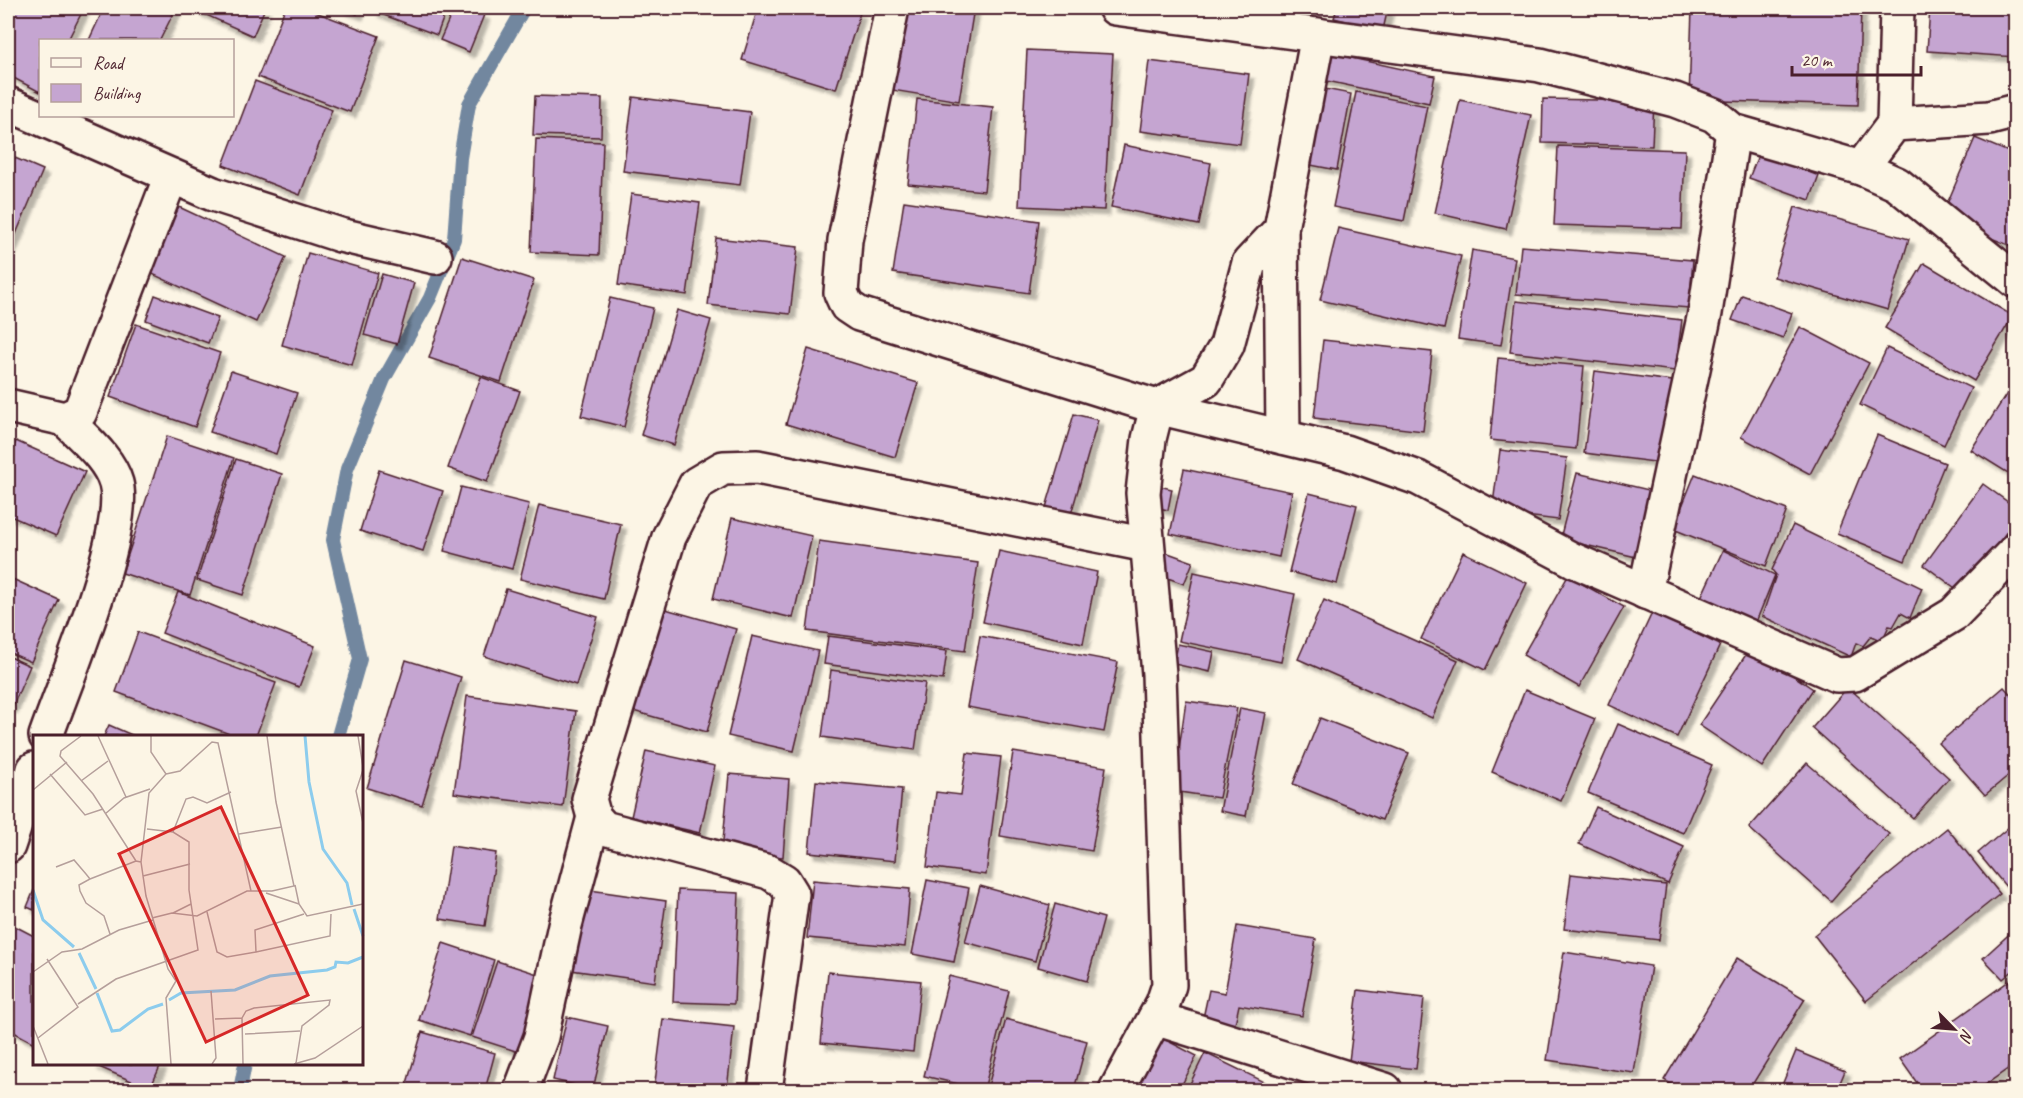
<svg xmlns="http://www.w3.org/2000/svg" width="2023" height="1098" viewBox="0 0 2023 1098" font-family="Caveat,sans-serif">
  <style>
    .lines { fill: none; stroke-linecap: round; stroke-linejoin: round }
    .stream { stroke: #72879f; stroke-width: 14 }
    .building { fill: #c5a5d1; stroke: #4a1f2b; stroke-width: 1.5; filter: url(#shadow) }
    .minor-casing { stroke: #4a1f2b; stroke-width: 38 }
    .minor { stroke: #fcf5e5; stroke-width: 33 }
    .inset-river { fill: none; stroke: #8ccced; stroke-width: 3 }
    .inset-road { fill: none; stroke: #b59f9b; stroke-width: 1.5 }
    .view { fill: #d62828; fill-opacity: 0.15; stroke: #d62828; stroke-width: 3 }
    .inset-edge { fill: none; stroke: #4a1f2b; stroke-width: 3 }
  </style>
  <defs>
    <filter id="shadow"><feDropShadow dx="5.5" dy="5.5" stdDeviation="1.5" flood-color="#0004"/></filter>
  </defs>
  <rect width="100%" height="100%" fill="#fcf5e5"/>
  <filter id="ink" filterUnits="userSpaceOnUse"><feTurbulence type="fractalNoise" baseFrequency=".0167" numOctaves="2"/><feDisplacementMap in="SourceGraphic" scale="12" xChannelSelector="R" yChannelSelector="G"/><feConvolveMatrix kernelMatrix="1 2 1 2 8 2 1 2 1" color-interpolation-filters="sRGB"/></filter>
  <g filter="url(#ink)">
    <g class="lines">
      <!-- stream -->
      <g class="stream">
        <path d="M 338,736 L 360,659 L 333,540 L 347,469 L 384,379 L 430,298 L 454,239 L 460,158 L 469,104 L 524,8"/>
        <path d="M 240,1090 L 245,1064"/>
      </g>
    </g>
    <!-- building -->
    <g class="building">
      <path d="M 8,8 L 84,8 L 68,40 L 40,40 L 40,92 L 8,75 Z"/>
      <path d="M 104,8 L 176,8 L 160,40 L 89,40 Z"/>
      <path d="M 196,8 L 265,8 L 253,36 L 195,10 Z"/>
      <path d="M 285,8 L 305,8 L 379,36 L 350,112 L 258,77 Z"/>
      <path d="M 339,8 L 360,8 L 357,14 Z"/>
      <path d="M 374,8 L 447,8 L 437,35 L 373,11 Z"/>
      <path d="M 454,8 L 466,8 L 484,15 L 469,52 L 440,40 Z"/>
      <path d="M 758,8 L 843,8 L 860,13 L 836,89 L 742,60 Z"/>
      <path d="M 906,8 L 974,8 L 959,101 L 892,90 Z"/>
      <path d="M 1202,8 L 1275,8 L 1271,24 Z"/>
      <path d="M 1337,8 L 1388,8 L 1383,30 L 1334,18 Z"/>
      <path d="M 1692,8 L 1861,8 L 1858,105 L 1689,100 Z"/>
      <path d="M 1930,8 L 2016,8 L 2016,57 L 1927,51 Z"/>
      <path d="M 1027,50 L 1113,54 L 1104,210 L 1019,206 Z"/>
      <path d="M 1319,51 L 1435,76 L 1429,103 L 1313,78 Z"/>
      <path d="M 1149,61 L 1249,74 L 1240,144 L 1140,131 Z"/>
      <path d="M 255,81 L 332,110 L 300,195 L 223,165 Z"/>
      <path d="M 1320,88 L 1351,94 L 1337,170 L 1305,164 Z"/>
      <path d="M 1356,92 L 1427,106 L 1404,221 L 1333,207 Z"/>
      <path d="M 535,96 L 602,98 L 601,137 L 533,135 Z"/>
      <path d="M 633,97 L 750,112 L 740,185 L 623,171 Z"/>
      <path d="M 917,99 L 993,107 L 984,191 L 908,184 Z"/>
      <path d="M 1543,99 L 1654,101 L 1652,146 L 1542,143 Z"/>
      <path d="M 1460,100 L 1531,115 L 1506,229 L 1435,213 Z"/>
      <path d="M 1975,138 L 2016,155 L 2016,248 L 1941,218 Z"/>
      <path d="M 536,139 L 603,142 L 599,255 L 531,252 Z"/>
      <path d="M 1124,145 L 1211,163 L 1199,225 L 1111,207 Z"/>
      <path d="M 1558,146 L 1685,150 L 1682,229 L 1554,225 Z"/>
      <path d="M 1759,153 L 1819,176 L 1810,200 L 1749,178 Z"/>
      <path d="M 8,155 L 43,170 L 8,253 Z"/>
      <path d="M 631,194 L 700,203 L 687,295 L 618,285 Z"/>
      <path d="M 904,201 L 1039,221 L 1029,293 L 893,273 Z"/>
      <path d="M 179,207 L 286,257 L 256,322 L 148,272 Z"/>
      <path d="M 1795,207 L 1909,239 L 1888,310 L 1774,277 Z"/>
      <path d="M 1338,228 L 1461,256 L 1444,329 L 1320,300 Z"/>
      <path d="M 716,238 L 798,247 L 790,314 L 708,305 Z"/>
      <path d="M 1521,246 L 1693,260 L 1689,308 L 1516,294 Z"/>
      <path d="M 1472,250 L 1515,258 L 1501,345 L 1458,339 Z"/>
      <path d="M 308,253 L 378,273 L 352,365 L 282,345 Z"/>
      <path d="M 462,257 L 534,280 L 501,382 L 429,358 Z"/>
      <path d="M 1924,263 L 2013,316 L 1974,381 L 1885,328 Z"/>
      <path d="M 382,274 L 414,283 L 397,344 L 364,335 Z"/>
      <path d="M 155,295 L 218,318 L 208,343 L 146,320 Z"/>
      <path d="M 1742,295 L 1792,313 L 1783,338 L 1732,320 Z"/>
      <path d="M 610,298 L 653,308 L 624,427 L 581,416 Z"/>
      <path d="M 1516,301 L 1682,320 L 1675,371 L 1510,352 Z"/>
      <path d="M 677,310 L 711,320 L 674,445 L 641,435 Z"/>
      <path d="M 136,324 L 220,353 L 195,427 L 110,397 Z"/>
      <path d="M 1800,327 L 1869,363 L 1810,474 L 1741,437 Z"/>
      <path d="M 1323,340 L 1432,352 L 1423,431 L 1314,418 Z"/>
      <path d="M 1887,348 L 1971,388 L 1944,445 L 1860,405 Z"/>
      <path d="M 808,349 L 918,383 L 895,457 L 786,424 Z"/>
      <path d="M 1498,358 L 1584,366 L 1576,449 L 1490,440 Z"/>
      <path d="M 231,371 L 297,393 L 276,454 L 210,432 Z"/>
      <path d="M 1595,371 L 1680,382 L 1670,464 L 1584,453 Z"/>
      <path d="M 481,377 L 520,391 L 487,482 L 448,468 Z"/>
      <path d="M 2016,379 L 2016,478 L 1971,450 Z"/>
      <path d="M 1074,414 L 1098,420 L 1069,521 L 1044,514 Z"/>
      <path d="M 1877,435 L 1945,463 L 1905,561 L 1837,533 Z"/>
      <path d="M 167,436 L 234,458 L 190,595 L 122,573 Z"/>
      <path d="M 16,441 L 85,472 L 56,536 L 8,515 L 8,460 Z"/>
      <path d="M 1500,450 L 1567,458 L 1558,520 L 1492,512 Z"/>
      <path d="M 236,459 L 282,474 L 243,595 L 197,580 Z"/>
      <path d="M 1184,469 L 1292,492 L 1279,557 L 1170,534 Z"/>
      <path d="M 379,470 L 443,491 L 423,551 L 360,531 Z"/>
      <path d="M 1577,473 L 1653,491 L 1636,557 L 1560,539 Z"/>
      <path d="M 1695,474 L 1787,510 L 1766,566 L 1673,529 Z"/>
      <path d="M 1150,484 L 1172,489 L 1168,510 L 1145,505 Z"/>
      <path d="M 1983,484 L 2016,508 L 2016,519 L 1962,593 L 1924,565 Z"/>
      <path d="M 461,487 L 529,504 L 512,569 L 444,551 Z"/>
      <path d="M 1309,493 L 1357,505 L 1337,584 L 1289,572 Z"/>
      <path d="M 539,505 L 621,524 L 604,599 L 520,579 Z"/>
      <path d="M 732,518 L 812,536 L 793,618 L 713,599 Z"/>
      <path d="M 1793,525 L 1922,588 L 1910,618 L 1901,613 L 1893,627 L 1889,626 L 1882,641 L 1871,636 L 1863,646 L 1856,643 L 1851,657 L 1762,616 L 1776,575 L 1772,570 Z"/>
      <path d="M 819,541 L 978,563 L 965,651 L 807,631 Z"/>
      <path d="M 1157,549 L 1193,562 L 1184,584 L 1149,571 Z"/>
      <path d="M 1723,550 L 1775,575 L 1752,632 L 1697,606 Z"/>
      <path d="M 999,551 L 1097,572 L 1083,644 L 983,622 Z"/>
      <path d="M 1463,552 L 1527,583 L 1485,670 L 1421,639 Z"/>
      <path d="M 1194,572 L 1295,594 L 1281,662 L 1179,641 Z"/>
      <path d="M 1568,576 L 1624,607 L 1579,687 L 1523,655 Z"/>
      <path d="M 8,577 L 59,600 L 31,662 L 8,652 Z"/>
      <path d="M 506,589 L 598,617 L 576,685 L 484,656 Z"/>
      <path d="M 178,592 L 315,646 L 299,687 L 162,633 Z"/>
      <path d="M 1324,600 L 1458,660 L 1432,718 L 1298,659 Z"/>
      <path d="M 655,606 L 736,629 L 707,732 L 626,709 Z"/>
      <path d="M 1652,613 L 1720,645 L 1677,737 L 1609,705 Z"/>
      <path d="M 138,632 L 276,683 L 256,736 L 235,736 L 116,692 Z"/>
      <path d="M 752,636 L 818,651 L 794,751 L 728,736 Z"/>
      <path d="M 828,636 L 947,651 L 943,680 L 824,664 Z"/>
      <path d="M 980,636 L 1118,662 L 1104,732 L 967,707 Z"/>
      <path d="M 1178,644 L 1214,652 L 1210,672 L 1174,664 Z"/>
      <path d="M 1751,647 L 1813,689 L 1762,767 L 1699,725 Z"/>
      <path d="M 8,656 L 30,666 L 12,708 L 8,706 Z"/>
      <path d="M 406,660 L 461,677 L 422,805 L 367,788 Z"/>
      <path d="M 831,670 L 925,683 L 915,750 L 822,737 Z"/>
      <path d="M 1848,687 L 1949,778 L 1913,818 L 1812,728 Z"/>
      <path d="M 2004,687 L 2016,700 L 2016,769 L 1985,795 L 1939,743 Z"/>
      <path d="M 1525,690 L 1595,719 L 1561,801 L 1492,772 Z"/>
      <path d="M 467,696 L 576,711 L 563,807 L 454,793 Z"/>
      <path d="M 1186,701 L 1237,708 L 1219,798 L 1173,791 Z"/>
      <path d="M 1240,708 L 1266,713 L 1246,816 L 1220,811 Z"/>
      <path d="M 1320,718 L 1409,753 L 1382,820 L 1293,784 Z"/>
      <path d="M 1618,724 L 1712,765 L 1683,833 L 1588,793 Z"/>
      <path d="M 109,725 L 134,736 L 104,736 Z"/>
      <path d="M 646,751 L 715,766 L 700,833 L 631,817 Z"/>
      <path d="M 1013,752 L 1106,767 L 1092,851 L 1000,836 Z"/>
      <path d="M 967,753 L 1001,757 L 986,875 L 927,867 L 936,792 L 961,795 Z"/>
      <path d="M 1807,763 L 1889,834 L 1831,901 L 1749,828 Z"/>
      <path d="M 729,774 L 789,779 L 783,857 L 722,852 Z"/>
      <path d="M 816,781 L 902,789 L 895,861 L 809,852 Z"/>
      <path d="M 1596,807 L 1684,847 L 1668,884 L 1579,844 Z"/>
      <path d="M 2016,821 L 2016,899 L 1978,853 Z"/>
      <path d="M 1947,828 L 2000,894 L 1866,1001 L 1814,935 Z"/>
      <path d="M 451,846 L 496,853 L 485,926 L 440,919 Z"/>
      <path d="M 1571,874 L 1666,885 L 1659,940 L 1564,929 Z"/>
      <path d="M 813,880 L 910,889 L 905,947 L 807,938 Z"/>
      <path d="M 927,880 L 969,888 L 954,962 L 912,954 Z"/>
      <path d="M 980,886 L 1050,905 L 1035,961 L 965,942 Z"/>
      <path d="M 583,889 L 666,901 L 655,982 L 571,970 Z"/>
      <path d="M 34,890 L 34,910 L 27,907 Z"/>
      <path d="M 678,890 L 739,893 L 734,1004 L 673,1002 Z"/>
      <path d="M 1055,904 L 1104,918 L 1087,981 L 1038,967 Z"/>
      <path d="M 9,923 L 34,936 L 34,1043 L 8,1029 Z"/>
      <path d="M 1237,926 L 1316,939 L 1302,1016 L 1239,1005 L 1235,1024 L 1203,1018 L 1209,990 L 1225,993 Z"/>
      <path d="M 2016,928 L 2016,968 L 2003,979 L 1983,958 Z"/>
      <path d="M 443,943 L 494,960 L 470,1036 L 419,1020 Z"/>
      <path d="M 1564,952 L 1651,966 L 1634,1073 L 1547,1060 Z"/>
      <path d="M 1737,958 L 1805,999 L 1749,1090 L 1681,1090 L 1664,1080 Z"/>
      <path d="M 497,961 L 550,978 L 525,1054 L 472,1037 Z"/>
      <path d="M 828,972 L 921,981 L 913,1052 L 821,1043 Z"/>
      <path d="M 949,976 L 1009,991 L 984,1090 L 924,1076 Z"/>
      <path d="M 2016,976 L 2016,1063 L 1978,1090 L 1922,1090 L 1900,1059 Z"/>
      <path d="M 1358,990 L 1424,998 L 1416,1069 L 1349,1061 Z"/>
      <path d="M 567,1017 L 608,1026 L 593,1089 L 553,1080 Z"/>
      <path d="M 663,1019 L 734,1027 L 727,1090 L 654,1090 Z"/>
      <path d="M 1006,1019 L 1087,1041 L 1074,1090 L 987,1090 Z"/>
      <path d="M 422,1032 L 495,1053 L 485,1090 L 405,1090 Z"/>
      <path d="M 1162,1038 L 1197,1056 L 1179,1090 L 1135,1090 Z"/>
      <path d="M 1796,1051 L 1845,1071 L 1837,1090 L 1780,1090 Z"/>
      <path d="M 1205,1053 L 1281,1090 L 1187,1090 Z"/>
      <path d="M 92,1064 L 161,1064 L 150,1089 Z"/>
    </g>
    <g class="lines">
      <!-- minor casing -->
      <g class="minor-casing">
        <g id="minor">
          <path d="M 892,8 L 845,240 L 841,293 L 847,306 L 859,314 L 1157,407 L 1345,452 L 1418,478 L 1573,560 L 1837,675 L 1855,674 L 1954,614 L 2016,550"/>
          <path d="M 1115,8 L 1540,65 L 1675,100 L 1714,115 L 1733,131 L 1861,168 L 1897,184 L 2016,281"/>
          <path d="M 8,104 L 213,194 L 340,235 L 435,257"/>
          <path d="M 1894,124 L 1897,8"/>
          <path d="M 1861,168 L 1894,124 L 1989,118 L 2016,111"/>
          <path d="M 1281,229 L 1283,437"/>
          <path d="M 8,406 L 65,419 L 80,412 L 171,176"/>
          <path d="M 1645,592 L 1705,313 L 1733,131"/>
          <path d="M 46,736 C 64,684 129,531 116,483 C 109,458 83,438 65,419"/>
          <path d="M 8,846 L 34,769"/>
          <path d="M 1155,1018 L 1385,1090"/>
          <path d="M 521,1090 L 541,1037 L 565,925 L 594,817"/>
          <path d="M 765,1090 L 792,894 L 784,881 L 769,872 L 604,828 L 594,817 L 589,799 L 669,537 L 696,484 L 723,468 L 757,467 L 1147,545"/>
          <path d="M 1116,1090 L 1163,1003 L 1169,985 L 1159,674 L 1143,493 L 1149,439 L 1157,407 L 1206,380 L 1227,345 L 1249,263 L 1281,229 L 1318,35"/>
        </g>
      </g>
      <!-- minor -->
      <use href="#minor" class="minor"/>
    </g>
  </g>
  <!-- overview -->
  <g transform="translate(33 735)">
    <rect width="330" height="330" fill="#fcf5e5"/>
    <path class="inset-river" d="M 272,1 L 276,47 L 290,114 L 314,148 L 319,170M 0,155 L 10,185 L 41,212M 321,174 L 330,201M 46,218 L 63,254M 64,258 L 79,296 L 87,295 L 115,274 L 130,269M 136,265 L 148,258 L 202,255 L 237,241 L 294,235 L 302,232 L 303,227 L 315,228 L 330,222"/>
    <path class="inset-road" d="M 48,1 L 28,16 L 27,21 L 60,59 L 103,126 L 108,127M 65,1 L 93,62M 118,1 L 118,17 L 133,39 L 116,58 L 108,127 L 113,161 L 135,234 L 143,246 L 133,263 L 138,329M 325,1 L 330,32M 330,35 L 323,56 L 330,88M 17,39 L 52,80 L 70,74M 133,39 L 147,36 L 179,7 L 185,8 L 218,156M 48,46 L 75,26M 0,55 L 34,27M 72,79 L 91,63 L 117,54M 140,97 L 153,64 L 160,62 L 174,68 L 198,57M 206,99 L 249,92M 23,132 L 41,125 L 53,139 L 57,144 L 46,150 L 47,156 L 53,168 L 71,181 L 77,199M 110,141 L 157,129M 57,144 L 103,126M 262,150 L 266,169 L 274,181 L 330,169M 233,158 L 266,169M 174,177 L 184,217 L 194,222 L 223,217 L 222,195 L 271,179M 140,178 L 158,169M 119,183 L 139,178 L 164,181 L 214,156 L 239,156 L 261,151 L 243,67 L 234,1M 223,217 L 297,201 L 298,179M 0,237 L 29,217 L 49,214 L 86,195 L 120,185M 178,256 L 183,323 L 179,329M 45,269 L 83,244 L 165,215 L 156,155 L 156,107 L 140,97 L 114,94M 209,283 L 213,276 L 221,273 L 297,265 L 296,270 L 269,291 L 263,328M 182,284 L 209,283 L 210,329M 0,291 L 15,329M 212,299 L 267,296M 5,303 L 45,272 L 14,224M 261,329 L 282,323 L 330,291"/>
    <path class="view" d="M 188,72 L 275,260 L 173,307 L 86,119 Z"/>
    <rect width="330" height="330" class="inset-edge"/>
  </g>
  <!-- margin -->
  <rect width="2023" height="1098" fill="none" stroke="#fcf5e5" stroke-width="30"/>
  <rect x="15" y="15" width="1993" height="1068" fill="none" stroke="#4a1f2b" stroke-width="2" filter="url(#ink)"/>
  <!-- legend -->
  <rect x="39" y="39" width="195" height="78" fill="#fcf5e5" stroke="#b59f9b" stroke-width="1.5"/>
  <rect x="51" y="58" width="30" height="9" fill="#fcf5e5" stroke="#b59f9b" stroke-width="1.5"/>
  <text x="93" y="69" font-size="18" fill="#4a1f2b">Road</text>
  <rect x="51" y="84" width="30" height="18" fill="#c5a5d1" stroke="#b59f9b" stroke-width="1.5"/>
  <text x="93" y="99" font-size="18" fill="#4a1f2b">Building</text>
  <!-- north arrow -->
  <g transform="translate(1954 1029) rotate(115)" stroke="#fcf5e5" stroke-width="4.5" paint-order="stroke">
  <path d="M0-4.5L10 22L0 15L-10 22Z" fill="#4a1f2b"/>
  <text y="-9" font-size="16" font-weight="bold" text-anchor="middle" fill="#4a1f2b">N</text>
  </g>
  <!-- scale -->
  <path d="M1792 66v9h129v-9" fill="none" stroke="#4a1f2b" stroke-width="3"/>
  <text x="1801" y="66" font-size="18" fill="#4a1f2b" stroke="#fcf5e5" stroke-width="4.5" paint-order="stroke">20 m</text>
</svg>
